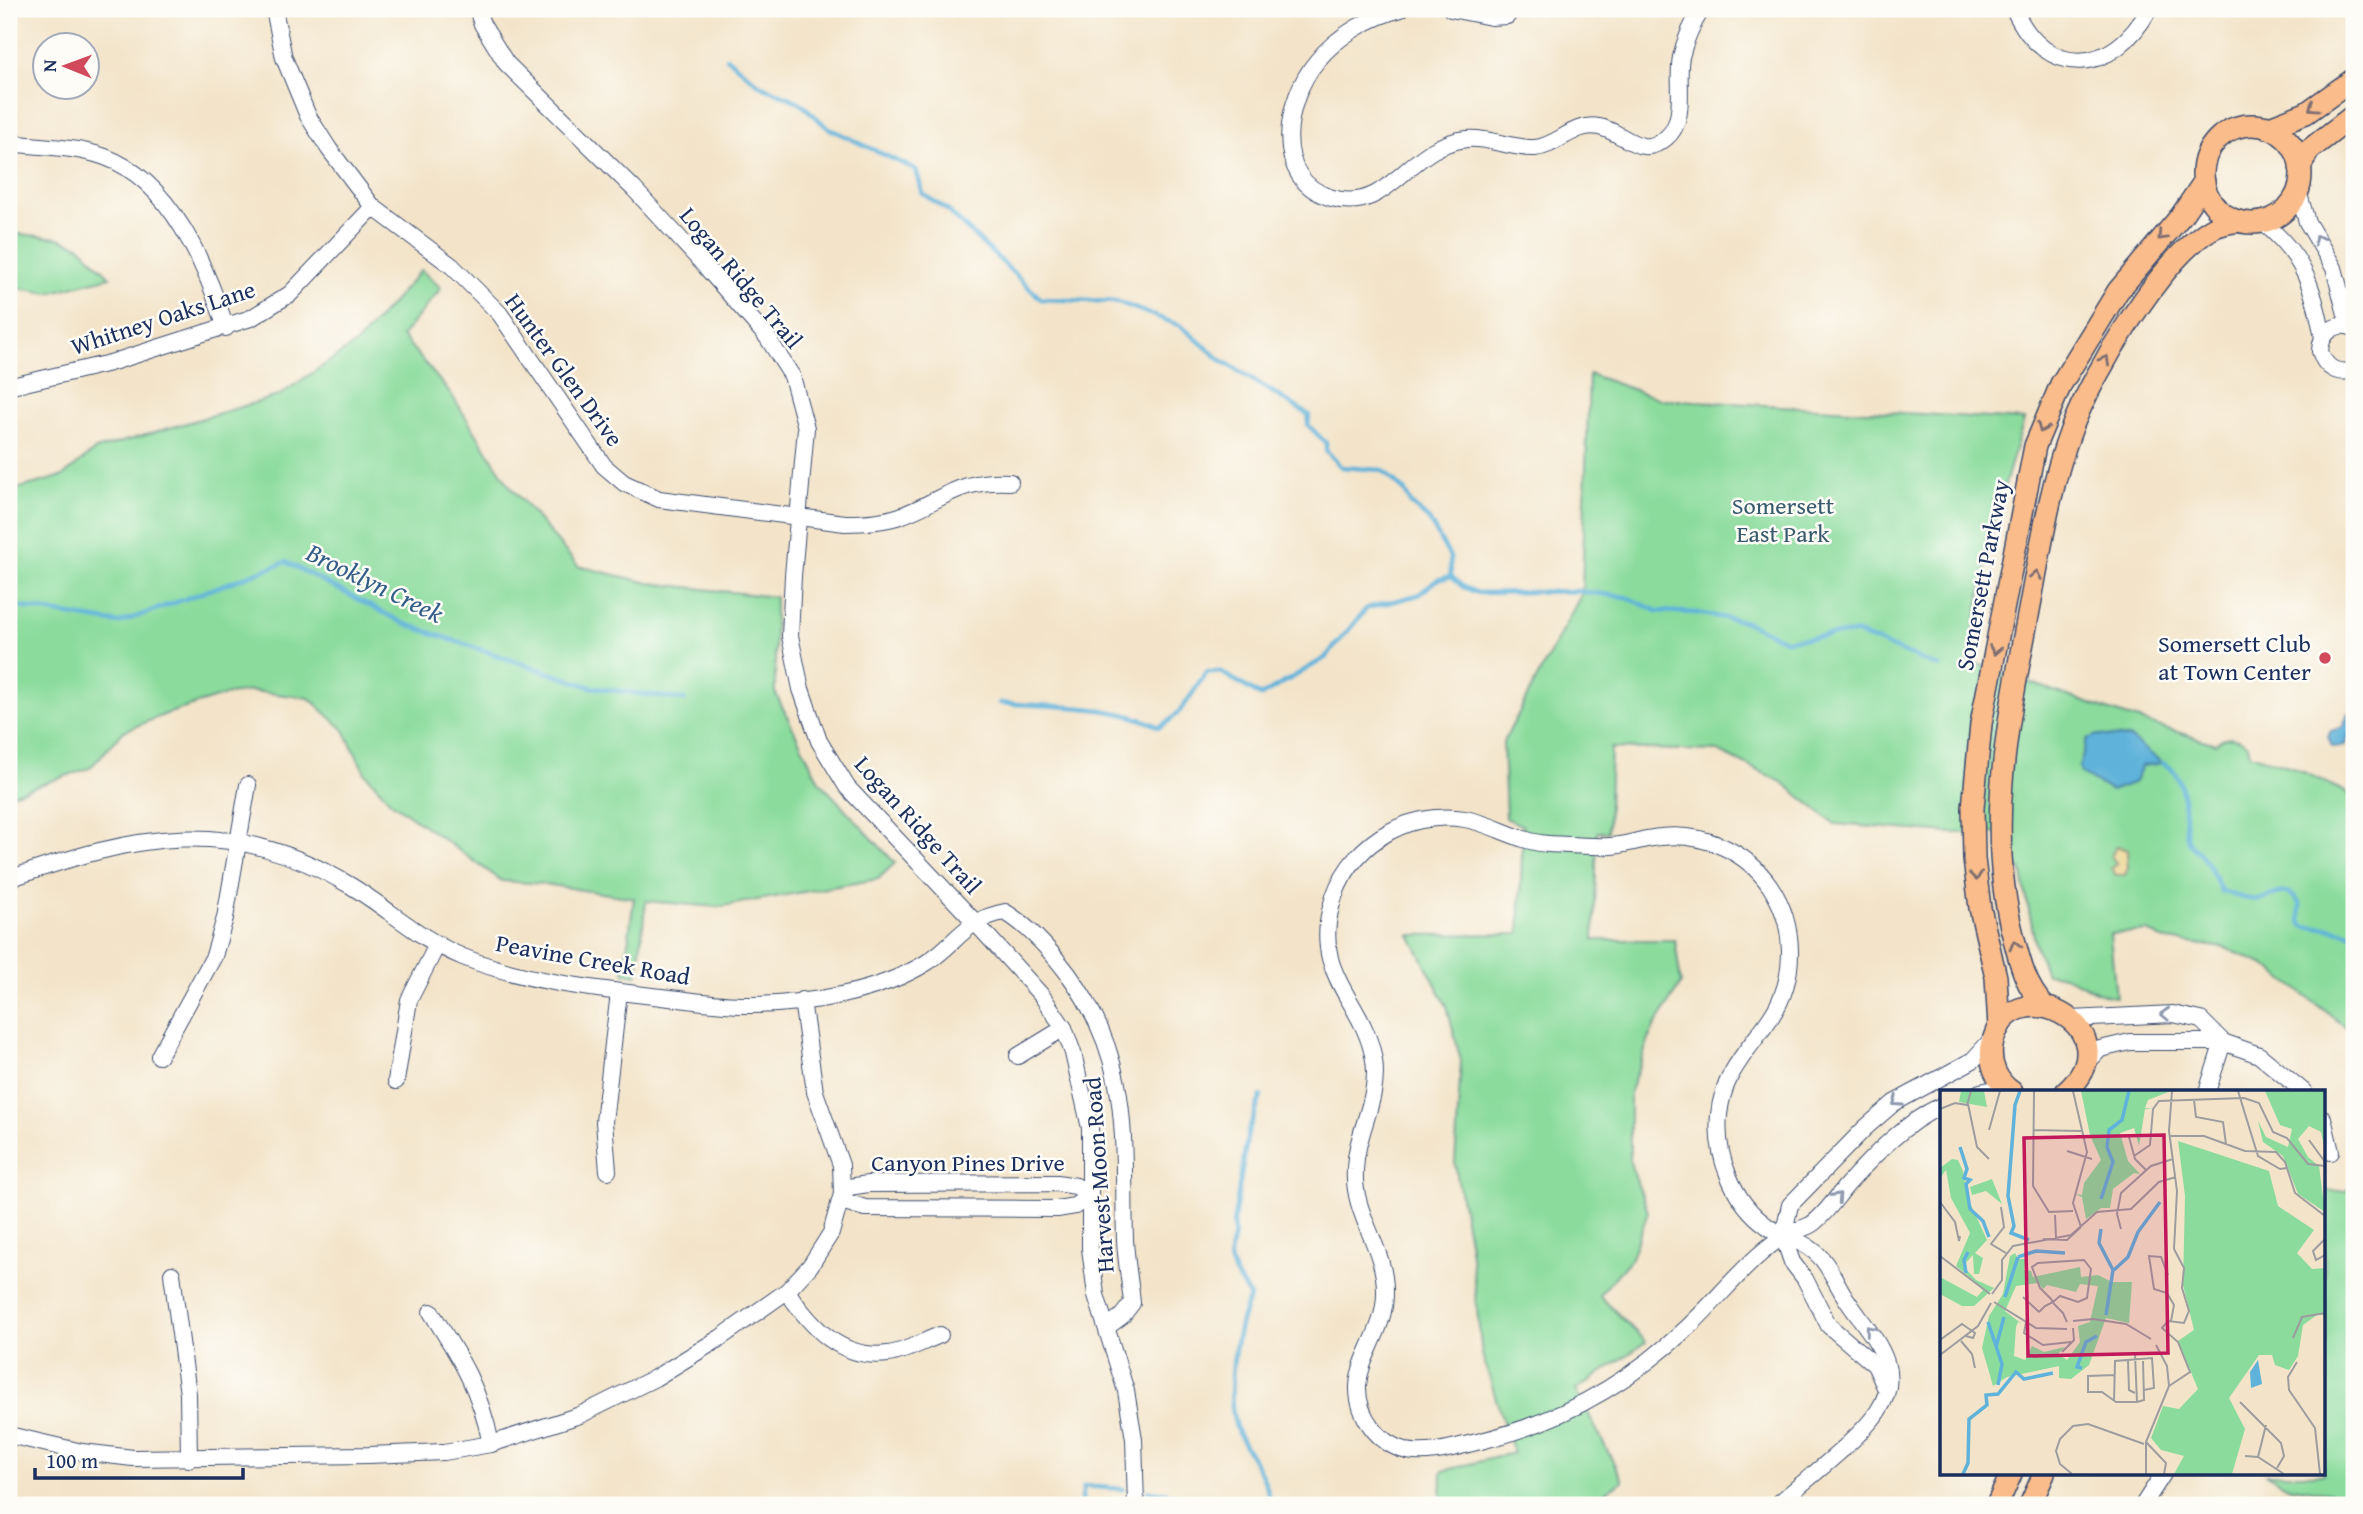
<svg xmlns="http://www.w3.org/2000/svg" width="2363" height="1514" viewBox="0 0 2363 1514" font-family="'Gentium Book Plus',serif">
  <style>
    .green { fill: #8adb9c; stroke: #52857d; stroke-width: 2 }
    .sand { fill: #eeda9e; stroke: #84847e; stroke-width: 2 }
    .water { fill: #5fb2da; stroke: #3d709c; stroke-width: 2 }
    .lines { fill: none; stroke-linecap: round; stroke-linejoin: round }
    .stream { stroke: #5fb2da; stroke-width: 4.5 }
    .minor-casing { stroke: #3b4a6e; stroke-width: 18 }
    .major-casing { stroke: #3b4a6e; stroke-width: 24 }
    .minor { stroke: #fff; stroke-width: 16 }
    .major { stroke: #f9bc8a; stroke-width: 21 }
    .oneway { stroke: #7f6e72 }
    .oneway2 { stroke: #8d97ae }
    .poi-dot { fill: #d1495b; stroke: #fdfcf7; stroke-width: 2.5 }
    .labels { text-anchor: middle; stroke-width: 5; stroke-linejoin: round; paint-order: stroke }
    .street-label { font-size: 24px; fill: #1b2f5e; stroke: #fdfcf7 }
    .park-label { font-size: 24px; fill: #375a6e; stroke: #fdfcf7 }
    .poi-label { font-size: 24px; fill: #1b2f5e; stroke: #fdfcf7; text-anchor: end }
    .water-label { font-size: 26px; font-style: italic; fill: #335d89; stroke: #fdfcf7 }
    .inset-river { fill: none; stroke: #5fb2da; stroke-width: 3.5 }
    .inset-road { fill: none; stroke: #9d9c9e; stroke-width: 2 }
    .view { fill: #c2185b; fill-opacity: 0.15; stroke: #c2185b; stroke-width: 3.5 }
    .inset-edge { fill: none; stroke: #1b2f5e; stroke-width: 3.5 }
  </style>
  <rect width="100%" height="100%" fill="#fdfcf7"/>
  <filter id="ink" filterUnits="userSpaceOnUse"><feTurbulence type="fractalNoise" baseFrequency=".0143" numOctaves="2"/><feDisplacementMap in="SourceGraphic" scale="14" xChannelSelector="R" yChannelSelector="G"/><feConvolveMatrix kernelMatrix="1 2 1 2 8 2 1 2 1" color-interpolation-filters="sRGB"/></filter>
  <filter id="wash" filterUnits="userSpaceOnUse"><feTurbulence type="fractalNoise" baseFrequency=".00686" numOctaves="4" result="noise"/><feDisplacementMap in="SourceGraphic" scale="28" xChannelSelector="R" yChannelSelector="G"/><feGaussianBlur stdDeviation="1.57" result="paint"/><feColorMatrix in="noise" values="0 0 0 0 0 0 0 0 0 0 0 0 0 0 0 0 0 1.4 0 .05"/><feComposite in="paint" operator="in"/></filter>
  <g filter="url(#wash)">
    <rect width="100%" height="100%" fill="#f3e4c9"/>
    <!-- green -->
    <g class="green">
      <path d="M 9,233 L 58,238 L 80,246 L 110,277 L 49,293 L 9,287 Z"/>
      <path d="M 421,270 L 441,288 L 402,336 L 451,394 L 509,485 L 578,566 L 649,583 L 775,597 L 775,692 L 819,781 L 895,863 L 878,879 L 717,907 L 646,901 L 637,975 L 624,973 L 634,898 L 544,884 L 502,881 L 391,802 L 365,773 L 344,730 L 309,698 L 252,691 L 229,694 L 166,714 L 124,731 L 90,768 L 9,795 L 9,491 L 63,476 L 95,450 L 278,396 L 358,342 Z"/>
      <path d="M 1589,374 L 1660,399 L 2024,420 L 1993,525 L 1969,661 L 2116,713 L 2216,744 C 2224,734 2238,736 2248,745 L 2250,754 L 2295,768 L 2354,796 L 2354,1033 L 2265,965 L 2225,948 L 2161,939 L 2148,931 L 2110,934 L 2116,997 C 2092,995 2069,971 2046,974 L 2036,947 L 2021,869 L 2014,868 L 2011,833 L 1950,833 L 1835,824 L 1782,782 L 1718,751 L 1611,748 L 1608,832 L 1597,832 L 1594,940 L 1675,940 L 1681,983 L 1652,1031 L 1630,1091 L 1630,1163 L 1648,1212 L 1646,1218 L 1630,1260 L 1599,1295 L 1646,1342 L 1576,1390 L 1623,1481 L 1585,1505 L 1441,1505 L 1442,1471 L 1513,1453 L 1482,1354 L 1470,1247 L 1455,1164 L 1461,1061 L 1447,1006 L 1410,935 L 1519,934 L 1523,826 L 1506,818 L 1503,743 L 1582,593 Z"/>
      <path d="M 2354,1185 L 2354,1503 L 2339,1494 L 2286,1486 L 2267,1474 L 2323,1474 L 2323,1352 L 2326,1344 L 2323,1191 L 2345,1191 Z"/>
    </g>
    <!-- sand -->
    <path class="sand" d="M 2117,846 L 2127,850 L 2128,867 L 2125,875 L 2116,875 L 2111,869 L 2117,864 L 2111,856 Z"/>
    <!-- water -->
    <g class="water">
      <path d="M 2348,714 L 2354,717 L 2354,734 L 2349,736 L 2344,746 L 2332,747 L 2328,736 L 2331,731 L 2343,727 Z"/>
      <path d="M 2097,735 L 2130,738 L 2163,763 L 2142,766 L 2135,782 L 2111,791 L 2082,774 L 2079,768 L 2087,739 Z"/>
    </g>
    <g class="lines">
      <!-- stream -->
      <g class="stream">
        <path d="M 727,58 L 760,85 L 799,102 L 828,128 L 916,170 L 923,194 L 947,210 L 1041,299 L 1118,302 L 1181,326 L 1221,360 L 1309,415 L 1308,425 L 1326,443 L 1326,450 L 1341,467 L 1382,470 L 1404,490 L 1411,504 L 1429,520 L 1450,557 L 1451,576"/>
        <path d="M 9,605 L 119,623 L 286,562 L 405,624 L 591,687 L 685,700"/>
        <path d="M 1000,703 C 1049,707 1116,704 1159,727 C 1184,715 1190,693 1207,672 L 1221,672 L 1261,696 L 1325,658 L 1367,608 L 1418,595 L 1437,580 L 1451,576 L 1463,587 L 1478,593 L 1578,591 L 1626,597 L 1657,611 L 1697,613 L 1743,621 L 1785,640 L 1856,633 L 1939,667"/>
        <path d="M 2163,763 C 2189,774 2182,814 2187,837 C 2190,848 2197,849 2203,857 C 2211,867 2216,880 2221,891 C 2234,895 2248,901 2262,899 C 2273,896 2278,891 2290,893 L 2300,904 L 2300,922 L 2305,927 L 2329,928 L 2354,934"/>
        <path d="M 1261,1096 L 1248,1132 L 1233,1225 C 1236,1237 1231,1242 1230,1254 C 1229,1269 1242,1284 1250,1297 C 1235,1328 1224,1400 1238,1433 C 1250,1457 1269,1478 1270,1505"/>
        <path d="M 1148,1491 L 1167,1493 L 1181,1505"/>
        <path d="M 1081,1505 L 1084,1486 L 1123,1489"/>
      </g>
    </g>
  </g>
  <g filter="url(#ink)">
    <g class="lines">
      <!-- minor casing -->
      <g class="minor-casing">
        <g id="minor">
          <path d="M 274,9 L 284,58 L 308,116 L 329,149 L 373,207 L 452,266 L 500,314 L 604,466 L 624,483 L 659,499 L 845,523 C 864,523 882,522 900,516 C 944,500 957,479 1010,482"/>
          <path d="M 477,9 L 482,24 L 506,63 L 634,189 L 706,267 L 767,337 L 792,376 L 806,428 L 793,576 L 790,636 L 801,689 L 819,741 L 847,787 L 974,921 L 1042,996 L 1064,1028 L 1073,1053 L 1090,1128 L 1090,1248 L 1096,1295 L 1126,1391 L 1134,1439 L 1136,1505"/>
          <path d="M 1401,9 C 1370,17 1337,36 1317,61 C 1285,99 1270,180 1332,198 C 1390,215 1407,145 1467,139 C 1490,137 1511,149 1535,148 C 1558,146 1574,122 1599,127 C 1623,131 1640,160 1666,138 C 1688,120 1676,82 1681,57 C 1685,40 1692,24 1702,9"/>
          <path d="M 1451,9 L 1491,17 L 1507,16 L 1512,9"/>
          <path d="M 2014,9 C 2046,81 2114,75 2149,9"/>
          <path d="M 9,143 C 40,147 75,146 105,157 C 171,181 206,266 226,328"/>
          <path d="M 2298,191 L 2307,222 L 2334,268 L 2349,326"/>
          <path d="M 2262,222 C 2303,254 2314,288 2323,338"/>
          <path d="M 2354,328 C 2336,321 2321,332 2320,351 C 2325,368 2337,375 2354,370"/>
          <path d="M 12,386 L 110,363 L 251,318 L 290,294 L 373,207"/>
          <path d="M 9,879 C 135,835 229,813 351,886 C 389,909 421,940 463,957 C 526,982 595,989 661,997 C 691,1000 722,1006 752,1005 C 809,1004 877,993 926,963 C 958,943 963,920 1005,912 C 1030,927 1051,951 1069,975 C 1133,1063 1122,1138 1125,1240 C 1126,1261 1130,1282 1132,1303 L 1122,1316 L 1107,1327"/>
          <path d="M 2072,1019 L 2173,1014 L 2201,1020 L 2223,1042"/>
          <path d="M 159,1056 L 214,956 L 225,918 L 248,785"/>
          <path d="M 1018,1056 L 1064,1028"/>
          <path d="M 2084,1066 L 2100,1049 L 2130,1042 L 2223,1042 L 2259,1055 L 2304,1092"/>
          <path d="M 396,1081 L 409,1000 L 437,945"/>
          <path d="M 1980,1092 L 2005,1087"/>
          <path d="M 2207,1092 L 2223,1042"/>
          <path d="M 2323,1118 L 2331,1152"/>
          <path d="M 608,1171 L 604,1122 L 619,992"/>
          <path d="M 1057,1183 L 1076,1186 L 1090,1195 L 1075,1206 L 1057,1209 L 865,1208 L 848,1203 L 842,1194 L 849,1187 L 868,1184 Z"/>
          <path d="M 1783,1236 L 1790,1205 L 1865,1128 L 1894,1103 L 1973,1060 L 1993,1038"/>
          <path d="M 1783,1236 L 1792,1262 L 1805,1279 L 1829,1326 L 1875,1365 L 1885,1387"/>
          <path d="M 172,1274 L 188,1394 L 189,1459"/>
          <path d="M 787,1291 C 811,1327 841,1360 888,1354 C 905,1352 924,1341 940,1335"/>
          <path d="M 431,1312 C 461,1359 480,1389 491,1444"/>
          <path d="M 9,1435 L 82,1452 L 133,1458 L 369,1455 L 444,1452 L 491,1444 L 580,1415 L 655,1378 L 720,1338 L 787,1291 L 810,1266 L 831,1233 L 842,1194 L 841,1165 L 815,1092 L 802,1000"/>
          <path d="M 1777,1505 C 1804,1481 1860,1439 1878,1411 C 1907,1367 1870,1335 1847,1300 C 1836,1284 1828,1260 1811,1249 C 1798,1239 1780,1236 1767,1226 C 1733,1202 1715,1155 1719,1115 C 1723,1072 1749,1050 1771,1017 C 1797,978 1796,925 1770,886 C 1746,851 1703,832 1661,837 C 1644,838 1628,845 1611,846 C 1591,847 1569,845 1549,844 C 1518,842 1494,824 1465,819 C 1404,809 1345,848 1331,907 C 1313,978 1364,1000 1374,1060 C 1380,1100 1356,1131 1355,1170 C 1352,1214 1385,1247 1385,1290 C 1386,1331 1360,1353 1358,1386 C 1357,1415 1378,1444 1407,1451 C 1430,1456 1458,1446 1481,1441 C 1560,1422 1630,1382 1688,1327 C 1713,1304 1734,1277 1759,1255 C 1768,1247 1778,1239 1789,1233 C 1794,1231 1808,1227 1812,1224 C 1825,1215 1836,1198 1846,1186 C 1873,1156 1904,1123 1941,1106"/>
          <path d="M 2143,1505 L 2163,1474"/>
        </g>
      </g>
      <!-- major casing -->
      <g class="major-casing">
        <g id="major">
          <circle cx="2252" cy="174" r="49"/>
          <path d="M 2267,128 L 2306,113 L 2354,79"/>
          <path d="M 2300,167 L 2309,150 L 2354,115"/>
          <path d="M 2044,1006 C 2026,987 2020,963 2014,939 C 1984,826 2009,717 2030,605 C 2041,546 2050,486 2071,430 C 2092,375 2162,256 2213,228 C 2220,224 2230,223 2238,221"/>
          <path d="M 1999,1027 L 1996,977 L 1980,908 L 1974,859 L 1973,808 L 1981,724 L 2035,446 L 2061,384 L 2118,291 L 2181,216 L 2204,182"/>
          <path d="M 2012,1092 C 1997,1082 1989,1064 1992,1046 C 2007,962 2137,1028 2066,1092"/>
          <path d="M 1997,1505 L 2011,1474"/>
          <path d="M 2030,1505 L 2044,1474"/>
        </g>
      </g>
      <!-- minor -->
      <use href="#minor" class="minor"/>
      <!-- major -->
      <use href="#major" class="major"/>
    </g>
    <!-- one-way arrows -->
    <defs><path id="oneway-chevron" d="M-2-3.5L2.5 0L-2 3.5" fill="none" stroke-width="1.6" stroke-linecap="round" stroke-linejoin="round" transform="scale(1.75)"/></defs>
    <g class="oneway">
      <use href="#oneway-chevron" transform="translate(2313 107) rotate(146)"/>
      <use href="#oneway-chevron" transform="translate(2162 236) rotate(133)"/>
      <use href="#oneway-chevron" transform="translate(2105 360) rotate(-60)"/>
      <use href="#oneway-chevron" transform="translate(2042 428) rotate(112)"/>
      <use href="#oneway-chevron" transform="translate(2036 575) rotate(-79)"/>
      <use href="#oneway-chevron" transform="translate(1995 650) rotate(100)"/>
      <use href="#oneway-chevron" transform="translate(1976 876) rotate(83)"/>
      <use href="#oneway-chevron" transform="translate(2015 945) rotate(-105)"/>
    </g>
    <g class="oneway2">
      <use href="#oneway-chevron" transform="translate(2318 239) rotate(-122)"/>
      <use href="#oneway-chevron" transform="translate(2165 1014) rotate(-178)"/>
      <use href="#oneway-chevron" transform="translate(1897 1102) rotate(145)"/>
      <use href="#oneway-chevron" transform="translate(1837 1197) rotate(-48)"/>
      <use href="#oneway-chevron" transform="translate(1870 1330) rotate(-128)"/>
    </g>
  </g>
  <!-- markers -->
  <circle class="poi-dot" cx="2325" cy="658" r="7"/>
  <g class="labels">
    <!-- street labels -->
    <g class="street-label">
      <text transform="translate(741 278) rotate(50)" y="8">Logan Ridge Trail</text>
      <text transform="translate(163 318) rotate(-18)" y="8">Whitney Oaks Lane</text>
      <text transform="translate(564 370) rotate(54)" y="8">Hunter Glen Drive</text>
      <text transform="translate(1983 575) rotate(-79)" y="8">Somersett Parkway</text>
      <text transform="translate(918 825) rotate(48)" y="8">Logan Ridge Trail</text>
      <text transform="translate(593 960) rotate(10)" y="8">Peavine Creek Road</text>
      <text x="968" y="1171">Canyon Pines Drive</text>
      <text transform="translate(1099 1175) rotate(-94)" y="8">Harvest Moon Road</text>
    </g>
    <!-- park labels -->
    <g class="park-label">
      <text x="1783" y="514">Somersett<tspan x="1783" dy="28">East Park</tspan></text>
    </g>
    <!-- poi labels -->
    <g class="poi-label">
      <text x="2311" y="652">Somersett Club<tspan x="2311" dy="28">at Town Center</tspan></text>
    </g>
    <!-- water labels -->
    <g class="water-label">
      <text transform="translate(375 583) rotate(26)" y="9">Brooklyn Creek</text>
    </g>
  </g>
  <!-- overview -->
  <g transform="translate(1940 1090)">
    <rect width="385" height="385" fill="#f3e4c9"/>
    <path d="M 21,1 L 44,1 L 47,17 L 19,12 ZM 141,1 L 231,1 L 208,10 L 205,18 L 212,19 L 205,19 L 199,56 L 194,38 L 180,43 L 188,71 L 200,84 L 194,83 L 173,99 L 170,118 L 161,118 L 146,129 L 142,107 L 135,104 L 142,105 L 144,93 L 161,70 L 150,45 ZM 325,1 L 385,1 L 385,60 L 381,42 L 369,36 L 358,49 L 368,67 L 379,76 L 385,122 L 358,104 L 343,66 L 323,52 L 318,31 L 326,47 L 348,57 L 352,39 L 340,35 ZM 238,51 L 329,81 L 338,116 L 374,140 L 357,163 L 372,179 L 385,178 L 385,225 L 377,225 L 363,235 L 358,266 L 349,280 L 335,275 L 332,265 L 319,265 L 289,308 L 305,339 L 292,384 L 234,384 L 244,366 L 221,360 L 211,348 L 223,316 L 239,319 L 258,299 L 238,251 L 254,240 L 243,195 L 245,106 ZM 12,69 L 18,70 L 23,81 L 30,113 L 47,150 L 35,163 L 43,168 L 39,184 L 34,184 L 33,165 L 23,176 L 36,190 L 54,198 L 34,216 L 22,216 L 0,204 L 0,187 L 37,207 L 44,199 L 16,176 L 30,143 L 11,108 L 6,80 L 0,88 L 0,78 ZM 52,89 L 62,114 L 46,101 L 32,105 L 30,97 ZM 75,163 L 78,169 L 86,169 L 84,180 L 91,181 L 93,187 L 140,177 L 141,187 L 158,185 L 172,192 L 192,192 L 189,233 L 166,228 L 149,275 L 131,289 L 119,288 L 119,276 L 67,287 L 53,296 L 42,258 L 49,226 L 63,204 L 70,166 ZM 98,193 L 103,199 L 107,195 L 136,202 L 140,194 L 158,196 L 150,232 L 138,236 L 140,252 L 127,270 L 118,264 L 125,257 L 104,262 L 92,256 L 85,270 L 74,266 L 76,237 L 78,232 L 82,234 L 65,221 L 76,196 Z" fill="#8adb9c" fill-rule="evenodd"/>
    <path d="M 318,270 L 322,294 L 311,298 L 310,282 Z" fill="#5fb2da"/>
    <path class="inset-river" d="M 80,1 L 75,15 L 68,106 L 74,136 L 71,143 L 89,150M 20,57 L 27,79 L 24,88 L 30,90 L 26,94 L 30,119 L 43,131 L 49,147M 161,109 L 173,72 L 167,57 L 169,40 L 182,30 L 189,1M 161,139 L 159,153 L 173,180 L 166,225M 78,167 L 96,161 L 125,163M 174,180 L 188,167 L 198,142 L 220,112M 26,183 L 24,170 L 28,162M 65,207 L 78,167M 48,232 L 62,274 L 58,295M 56,257 L 64,227M 142,278 L 137,277 L 146,252 L 157,246M 23,384 L 28,373 L 29,329 L 47,315 L 46,305 L 58,304 L 76,282 L 84,289 L 113,283"/>
    <path class="inset-road" d="M 94,1 L 93,96 L 109,122 L 133,121M 133,1 L 147,62 L 133,113 L 141,137M 232,1 L 229,41 L 237,101 L 234,159M 298,1 L 318,66 L 340,79 L 347,78M 254,10 L 256,27 L 283,32 L 286,54M 28,14 L 37,57 L 49,69M 0,19 L 15,13 L 27,15 L 31,1M 49,40 L 60,1M 93,40 L 141,41M 229,46 L 264,46 L 305,61 L 336,62 L 345,72 L 355,103 L 385,126M 189,47 L 195,69 L 206,80M 369,50 L 385,72M 127,61 L 152,69M 194,66 L 210,55 L 213,19 L 219,11 L 304,8 L 319,13 L 333,42 L 347,48 L 368,74 L 385,76M 0,112 L 15,132 L 19,151 L 20,146M 61,117 L 64,137 L 51,154 L 66,163M 115,125 L 116,148M 181,139 L 177,124 L 181,103 L 211,76 L 233,69M 103,149 L 127,150 L 141,137M 385,149 L 373,161 L 376,170 L 385,165M 0,166 L 50,204M 226,179 L 228,185 L 221,167 L 209,166 L 214,199 L 227,203 L 234,215 L 231,231M 52,204 L 62,190 L 62,170 L 73,156 L 131,145 L 157,122 L 191,119 L 219,92 L 236,87M 83,207 L 99,222M 54,212 L 96,238 L 127,239M 99,222 L 105,216 L 113,212 L 120,206 L 138,212 L 147,208 L 151,179 L 144,170 L 98,173 L 92,177 L 100,198 L 111,209 L 113,212 L 114,214 L 123,223 L 127,232M 133,231 L 153,229 L 186,234 L 211,249M 86,232 L 84,243 L 103,255 L 131,252M 353,248 L 362,227 L 385,223M 0,250 L 22,234 L 35,243 L 33,248 L 26,246M 21,251 L 32,264 L 35,278M 122,262 L 134,250 L 133,238M 195,264 L 197,312M 0,265 L 38,236 L 51,213M 188,271 L 189,300 L 195,303M 357,272 L 348,287 L 349,300 L 375,338 L 380,384M 175,285 L 148,286 L 148,302 L 162,302 L 176,312 L 197,312M 229,296 L 250,282 L 238,252 L 222,238 L 228,231 L 244,233 L 249,221 L 242,198 L 244,178 L 234,159M 174,311 L 175,271 L 212,268 L 214,298 L 204,300M 197,312 L 204,310 L 203,271M 300,312 L 341,353 L 344,366 L 337,378M 206,352 L 226,373 L 224,384M 305,366 L 318,367 L 344,384M 318,367 L 326,335M 132,384 L 120,374 L 116,361 L 120,349 L 133,336 L 148,334 L 204,354M 206,384 L 206,352 L 229,296 L 227,276 L 216,255"/>
    <path class="view" d="M 224,45 L 228,263 L 88,266 L 84,48 Z"/>
    <rect width="385" height="385" class="inset-edge"/>
  </g>
  <!-- margin -->
  <rect width="2363" height="1514" fill="none" stroke="#fdfcf7" stroke-width="35"/>
  <!-- north arrow -->
  <g transform="translate(66 66) rotate(271)"><circle r="33" fill="#fdfcf7" stroke="#a3aaba" stroke-width="2"/>
  <path d="M0-5L12 26L0 18L-12 26Z" fill="#d1495b"/>
  <text y="-10" font-size="19" font-weight="bold" text-anchor="middle" fill="#1b2f5e">N</text>
  </g>
  <!-- scale -->
  <path d="M35 1468v10h208v-10" fill="none" stroke="#1b2f5e" stroke-width="3.5"/>
  <text x="46" y="1468" font-size="21" fill="#1b2f5e" stroke="#fdfcf7" stroke-width="5" paint-order="stroke">100 m</text>
</svg>
